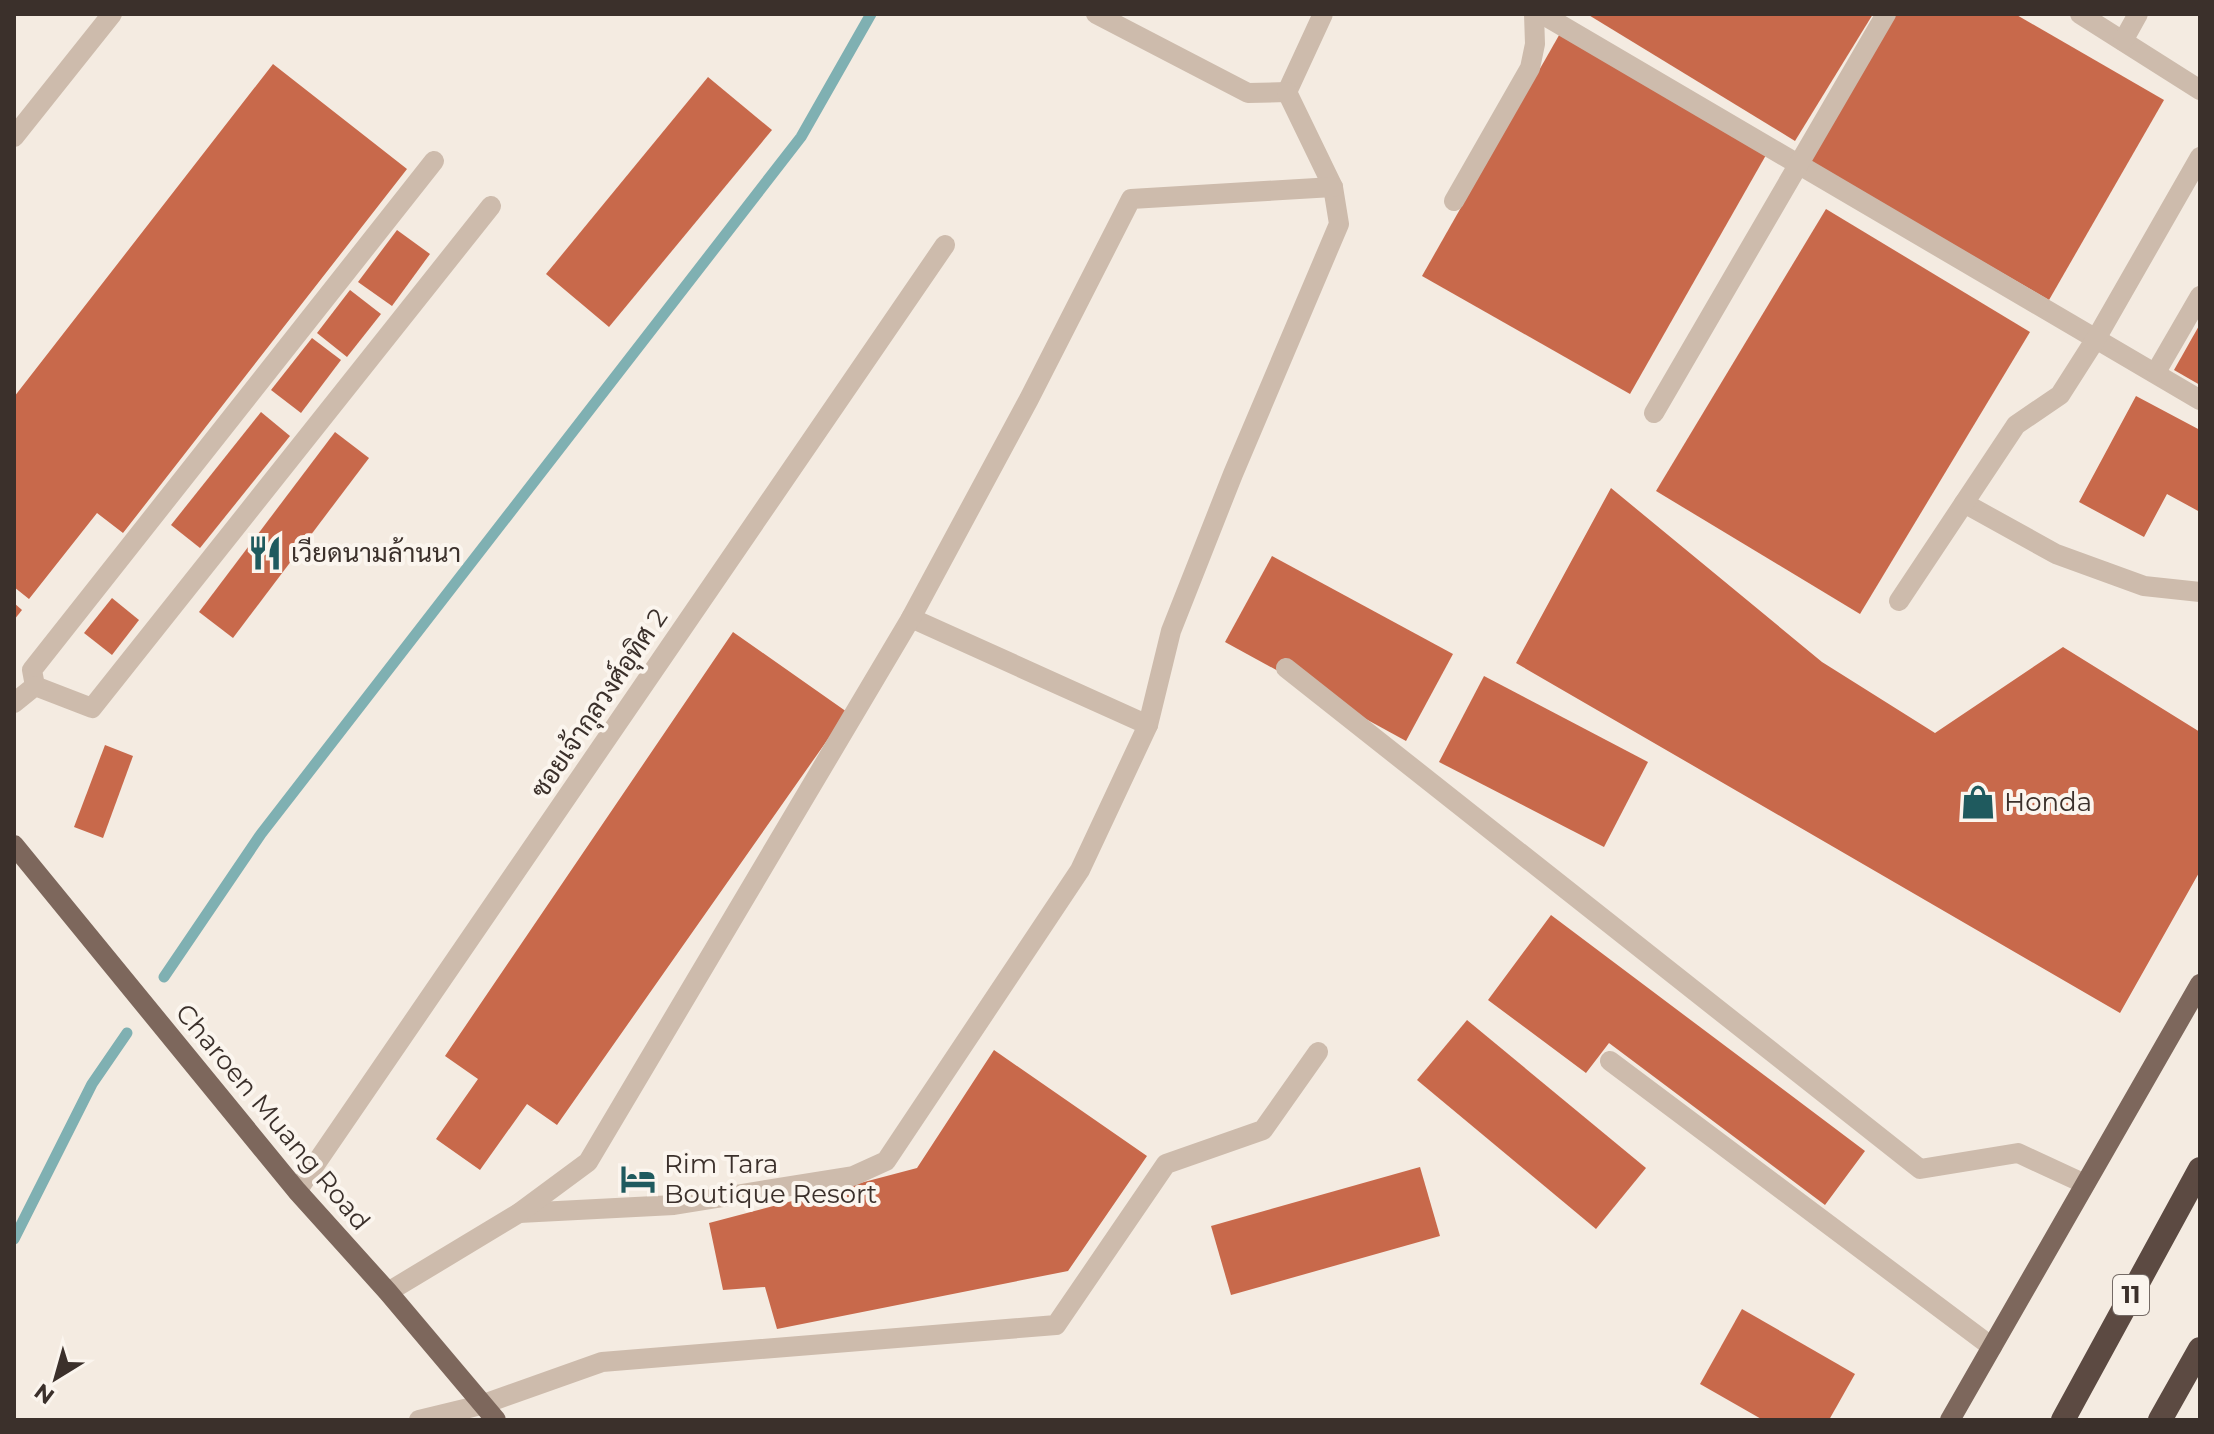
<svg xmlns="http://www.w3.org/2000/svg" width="2214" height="1434" viewBox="0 0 2214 1434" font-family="Montserrat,Sarabun,sans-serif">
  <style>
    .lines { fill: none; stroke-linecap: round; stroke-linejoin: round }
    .stream { stroke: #7fb0b2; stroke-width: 11 }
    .building { fill: #c8694b }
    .minor { stroke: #cdbbac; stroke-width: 20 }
    .major { stroke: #7d675c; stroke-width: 20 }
    .highway { stroke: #5c4a42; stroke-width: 24 }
    .labels { text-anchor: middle; stroke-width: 8; stroke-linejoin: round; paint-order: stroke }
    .shield { fill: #fbf5ee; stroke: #756b66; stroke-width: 2 }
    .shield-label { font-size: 24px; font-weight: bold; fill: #3b302b }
    .poi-label { font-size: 26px; fill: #3b302b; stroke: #fbf5ee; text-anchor: start }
    .street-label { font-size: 26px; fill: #3b302b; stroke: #fbf5ee }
  </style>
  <rect width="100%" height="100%" fill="#f4ebe1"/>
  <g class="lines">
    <!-- stream -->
    <g class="stream">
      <path d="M 164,977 L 261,834 L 801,137 L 871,14"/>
      <path d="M 14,1239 L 92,1084 L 127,1033"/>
    </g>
  </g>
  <!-- building -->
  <g class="building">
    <path d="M 1587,14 L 1873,14 L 1795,141 Z"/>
    <path d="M 1893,14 L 2015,14 L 2164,100 L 2049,300 L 1808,161 Z"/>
    <path d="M 1562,30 L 1770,148 L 1630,394 L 1422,276 Z"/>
    <path d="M 273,64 L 407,169 L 123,533 L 97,513 L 29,599 L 14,587 L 14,397 Z"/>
    <path d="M 708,77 L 772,130 L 609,327 L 546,274 Z"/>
    <path d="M 1826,209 L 2030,332 L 1860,614 L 1656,491 Z"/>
    <path d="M 397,230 L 430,254 L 392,306 L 358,282 Z"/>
    <path d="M 350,290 L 381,314 L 347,357 L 317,333 Z"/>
    <path d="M 2200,324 L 2200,385 L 2174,370 Z"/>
    <path d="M 312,338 L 341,360 L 301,413 L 271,390 Z"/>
    <path d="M 2136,396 L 2200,430 L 2200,512 L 2167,494 L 2144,537 L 2079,502 Z"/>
    <path d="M 261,412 L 290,436 L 200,548 L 171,525 Z"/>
    <path d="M 335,432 L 369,458 L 233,638 L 199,612 Z"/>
    <path d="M 1611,488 L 1822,662 L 1935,733 L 2063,647 L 2200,732 L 2200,871 L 2120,1013 L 1516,663 Z"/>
    <path d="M 1272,556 L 1453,654 L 1406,741 L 1225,642 Z"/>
    <path d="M 112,598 L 139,620 L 112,655 L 84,633 Z"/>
    <path d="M 14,603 L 22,610 L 14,620 Z"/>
    <path d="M 733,632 L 847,712 L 557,1125 L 527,1104 L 480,1170 L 436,1139 L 478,1079 L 445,1056 Z"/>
    <path d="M 1484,676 L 1648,762 L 1604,847 L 1439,762 Z"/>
    <path d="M 105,745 L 133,756 L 103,838 L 74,827 Z"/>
    <path d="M 1551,915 L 1865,1151 L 1825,1205 L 1609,1043 L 1586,1073 L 1488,1000 Z"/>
    <path d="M 1467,1020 L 1646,1168 L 1596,1229 L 1417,1080 Z"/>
    <path d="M 994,1050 L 1147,1156 L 1068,1271 L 777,1329 L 765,1287 L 723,1290 L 709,1223 L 917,1168 Z"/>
    <path d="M 1420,1167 L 1440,1236 L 1231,1295 L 1211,1226 Z"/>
    <path d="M 1742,1309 L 1855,1374 L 1829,1420 L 1763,1420 L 1700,1384 Z"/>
  </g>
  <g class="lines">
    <!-- minor -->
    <g class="minor">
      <path d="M 1096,14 L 1248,93 L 1287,92"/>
      <path d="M 1542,14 L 2200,400"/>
      <path d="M 2080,14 L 2200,90"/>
      <path d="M 2123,41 L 2138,14"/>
      <path d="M 1287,92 L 1323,14"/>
      <path d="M 14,137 L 112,14"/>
      <path d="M 1454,201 L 1530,68 L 1535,44 L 1534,14"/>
      <path d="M 2156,372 L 2200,296"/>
      <path d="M 1654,413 L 1886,14"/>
      <path d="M 1964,503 L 2056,554 L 2144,586 L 2200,592"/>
      <path d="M 1899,601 L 2016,425 L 2060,395 L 2097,337 L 2200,157"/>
      <path d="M 911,618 L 1148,725"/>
      <path d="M 1286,668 L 1920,1169 L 2018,1153 L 2085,1184"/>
      <path d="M 35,686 L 32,670 L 434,161"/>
      <path d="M 14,703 L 35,686 L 92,708 L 491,206"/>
      <path d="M 1610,1061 L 1992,1347"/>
      <path d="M 297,1191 L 945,245"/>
      <path d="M 519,1213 L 674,1205 L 853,1176 L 886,1161 L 1080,870 L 1148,725 L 1171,631 L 1233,474 L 1339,224 L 1333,187 L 1287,92"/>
      <path d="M 388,1292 L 519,1213 L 588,1162 L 911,618 L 1029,399 L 1131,199 L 1333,187"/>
      <path d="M 419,1420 L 481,1405 L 602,1362 L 1056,1325 L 1166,1164 L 1263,1130 L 1318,1052"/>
    </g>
    <!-- major -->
    <g class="major">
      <path d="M 14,845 L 297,1191 L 388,1292 L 496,1420"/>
      <path d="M 1950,1420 L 2200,984"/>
    </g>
    <!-- highway -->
    <g class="highway">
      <path d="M 2063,1420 L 2200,1169"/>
      <path d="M 2160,1420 L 2200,1349"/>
    </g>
  </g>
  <!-- icons -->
  <defs>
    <g id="restaurant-bare" transform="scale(2.76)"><path d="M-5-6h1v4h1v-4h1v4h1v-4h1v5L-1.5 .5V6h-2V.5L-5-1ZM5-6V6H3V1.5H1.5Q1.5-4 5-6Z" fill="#1f5a5e" stroke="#fbf5ee" stroke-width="2.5" paint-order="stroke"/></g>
    <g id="shop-bare" transform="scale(2.76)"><path d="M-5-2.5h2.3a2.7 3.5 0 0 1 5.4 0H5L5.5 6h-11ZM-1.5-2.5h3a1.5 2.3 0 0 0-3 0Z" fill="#1f5a5e" stroke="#fbf5ee" stroke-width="2.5" paint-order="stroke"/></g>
    <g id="hotel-bare" transform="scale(2.76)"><path d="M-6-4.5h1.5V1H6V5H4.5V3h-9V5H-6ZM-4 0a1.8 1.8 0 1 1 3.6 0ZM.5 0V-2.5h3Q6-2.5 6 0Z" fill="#1f5a5e" stroke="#fbf5ee" stroke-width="2.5" paint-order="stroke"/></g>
  </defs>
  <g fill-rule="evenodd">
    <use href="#restaurant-bare" x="265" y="553"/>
    <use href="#shop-bare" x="1978" y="802"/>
    <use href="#hotel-bare" x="638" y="1179"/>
  </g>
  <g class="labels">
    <!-- shield labels -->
    <rect class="shield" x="2113" y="1275" width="36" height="40" rx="6"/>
    <g class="shield-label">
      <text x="2131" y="1303">11</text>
    </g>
    <!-- poi labels -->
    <g class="poi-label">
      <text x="291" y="562">เวียดนามล้านนา</text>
      <text x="2004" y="811">Honda</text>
      <text x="664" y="1173">Rim Tara<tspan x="664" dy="30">Boutique Resort</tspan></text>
    </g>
    <!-- street labels -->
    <g class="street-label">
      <text transform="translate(599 703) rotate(-56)" y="9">ซอยเจ้ากุลวงศ์อุทิศ 2</text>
      <text transform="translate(273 1117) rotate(50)" y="9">Charoen Muang Road</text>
    </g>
  </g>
  <!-- border -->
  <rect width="2214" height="1434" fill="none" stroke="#3b302b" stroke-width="32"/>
  <!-- north arrow -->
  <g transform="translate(56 1378) rotate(217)" stroke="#fbf5ee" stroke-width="6" paint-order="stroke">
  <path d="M0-6L14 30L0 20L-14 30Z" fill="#3b302b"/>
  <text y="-12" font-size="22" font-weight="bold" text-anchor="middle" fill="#3b302b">N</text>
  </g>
</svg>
